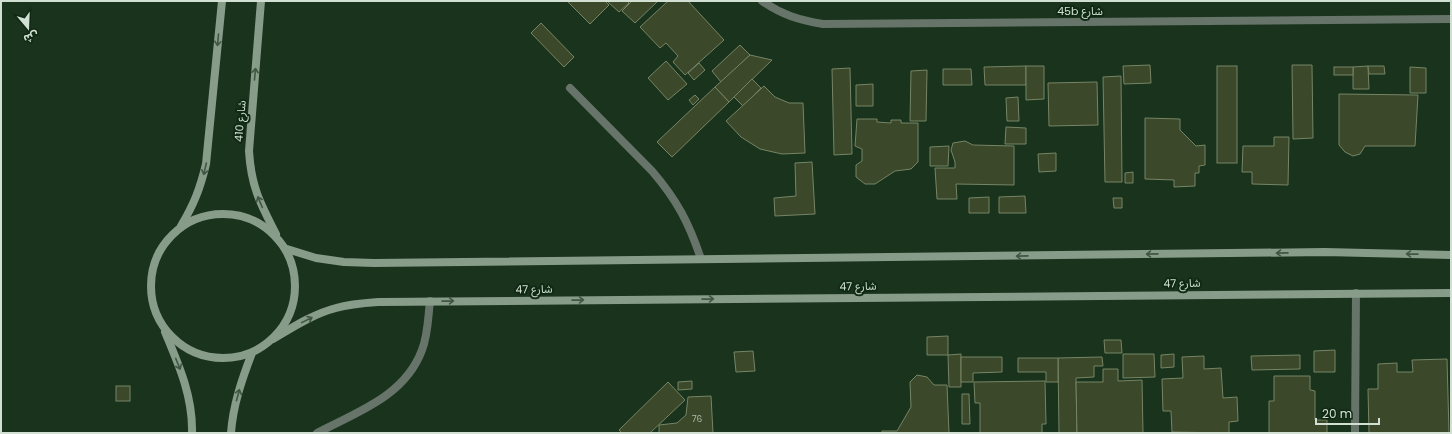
<svg xmlns="http://www.w3.org/2000/svg" width="1452" height="434" viewBox="0 0 1452 434" font-family="Poppins,'Noto Sans Arabic',sans-serif">
  <style>
    .building { fill: #3b482a; stroke: #768565 }
    .lines { fill: none; stroke-linecap: round; stroke-linejoin: round }
    .lane { stroke: #677469; stroke-width: 8 }
    .street { stroke: #677469; stroke-width: 8 }
    .secondary { stroke: #889c8a; stroke-width: 8 }
    .oneway { stroke: #3f5743 }
    .labels { text-anchor: middle; stroke-width: 4; stroke-linejoin: round; paint-order: stroke }
    .number-label { font-size: 9px; fill: #acbaa8 }
    .street-label { font-size: 11px; fill: #d1e0d2; stroke: #0f2914 }
  </style>
  <rect width="100%" height="100%" fill="#19331d"/>
  <!-- building -->
  <g class="building">
    <path d="M 567,1 L 605,1 L 609,5 L 590,24 Z"/>
    <path d="M 609,1 L 627,1 L 629,3 L 619,12 L 608,2 Z"/>
    <path d="M 632,1 L 658,1 L 635,23 L 622,11 Z"/>
    <path d="M 668,1 L 688,1 L 724,40 L 685,75 L 673,62 L 678,56 L 666,43 L 660,48 L 640,27 Z"/>
    <path d="M 541,23 L 574,57 L 564,67 L 531,33 Z"/>
    <path d="M 740,45 L 750,55 L 721,82 L 712,71 Z"/>
    <path d="M 750,55 L 772,60 L 729,102 L 715,87 Z"/>
    <path d="M 666,61 L 687,84 L 668,100 L 648,78 Z"/>
    <path d="M 699,63 L 705,70 L 694,80 L 688,73 Z"/>
    <path d="M 1150,65 L 1151,83 L 1124,84 L 1123,66 Z"/>
    <path d="M 1292,65 L 1312,65 L 1313,138 L 1293,139 Z"/>
    <path d="M 1026,66 L 1026,85 L 985,85 L 984,67 Z"/>
    <path d="M 1026,66 L 1044,66 L 1044,99 L 1026,100 Z"/>
    <rect x="1217" y="66" width="20" height="97"/>
    <path d="M 1368,66 L 1369,89 L 1353,89 L 1353,67 Z"/>
    <path d="M 1368,66 L 1384,66 L 1385,74 L 1369,74 Z"/>
    <rect x="1334" y="67" width="19" height="8"/>
    <path d="M 1410,67 L 1426,68 L 1426,93 L 1410,93 Z"/>
    <path d="M 850,68 L 852,154 L 834,155 L 832,69 Z"/>
    <path d="M 943,69 L 971,69 L 972,85 L 943,85 Z"/>
    <path d="M 927,70 L 926,121 L 910,121 L 911,71 Z"/>
    <path d="M 1121,76 L 1122,182 L 1105,182 L 1103,77 Z"/>
    <path d="M 752,79 L 761,88 L 743,106 L 734,97 Z"/>
    <path d="M 1097,82 L 1098,125 L 1049,126 L 1048,83 Z"/>
    <path d="M 873,84 L 873,106 L 856,106 L 856,85 Z"/>
    <path d="M 764,86 L 775,97 L 789,103 L 803,103 L 805,153 L 782,154 L 760,149 L 741,137 L 726,121 Z"/>
    <path d="M 715,87 L 729,102 L 672,157 L 657,142 Z"/>
    <path d="M 1339,94 L 1418,95 L 1415,146 L 1365,146 L 1360,154 L 1353,156 L 1345,152 L 1339,145 Z"/>
    <path d="M 695,95 L 699,99 L 693,105 L 689,100 Z"/>
    <path d="M 1018,97 L 1019,121 L 1007,121 L 1006,98 Z"/>
    <path d="M 1145,118 L 1180,119 L 1180,130 L 1196,146 L 1205,145 L 1205,165 L 1199,166 L 1199,173 L 1195,173 L 1195,186 L 1174,187 L 1174,180 L 1145,179 Z"/>
    <path d="M 857,119 L 877,119 L 877,122 L 891,123 L 891,120 L 901,120 L 901,123 L 918,123 L 918,162 L 911,169 L 895,171 L 875,184 L 865,184 L 856,177 L 856,165 L 862,161 L 862,149 L 855,146 Z"/>
    <path d="M 1006,127 L 1026,128 L 1026,144 L 1005,144 Z"/>
    <path d="M 1274,137 L 1289,137 L 1288,185 L 1252,184 L 1252,172 L 1242,172 L 1243,146 L 1274,146 Z"/>
    <path d="M 965,141 L 973,145 L 1014,146 L 1014,185 L 956,184 L 957,199 L 937,199 L 935,168 L 955,168 L 955,162 L 951,150 L 953,143 Z"/>
    <path d="M 949,146 L 948,166 L 930,166 L 930,147 Z"/>
    <path d="M 1056,153 L 1056,171 L 1039,172 L 1038,154 Z"/>
    <path d="M 812,162 L 815,214 L 775,216 L 774,198 L 796,196 L 795,163 Z"/>
    <path d="M 1133,172 L 1133,183 L 1125,183 L 1125,173 Z"/>
    <path d="M 1025,196 L 1026,213 L 999,213 L 999,197 Z"/>
    <path d="M 989,197 L 989,213 L 969,213 L 969,198 Z"/>
    <path d="M 1113,198 L 1122,198 L 1122,208 L 1114,208 Z"/>
    <path d="M 948,336 L 948,355 L 927,355 L 927,337 Z"/>
    <path d="M 1104,340 L 1121,340 L 1122,353 L 1105,353 Z"/>
    <path d="M 1335,350 L 1335,372 L 1314,372 L 1314,351 Z"/>
    <path d="M 753,351 L 755,371 L 736,372 L 734,352 Z"/>
    <path d="M 961,354 L 961,387 L 949,387 L 948,355 Z"/>
    <path d="M 1123,354 L 1154,354 L 1155,377 L 1123,378 Z"/>
    <path d="M 1174,354 L 1174,367 L 1161,368 L 1161,355 Z"/>
    <path d="M 1300,355 L 1300,369 L 1252,370 L 1251,356 Z"/>
    <path d="M 1204,356 L 1204,369 L 1221,368 L 1223,398 L 1237,397 L 1238,421 L 1229,422 L 1229,433 L 1172,432 L 1171,411 L 1163,411 L 1162,379 L 1183,378 L 1182,357 Z"/>
    <path d="M 961,357 L 1002,357 L 1002,372 L 973,373 L 973,382 L 961,382 Z"/>
    <path d="M 1102,357 L 1103,366 L 1094,366 L 1094,377 L 1076,378 L 1077,433 L 1059,433 L 1058,358 Z"/>
    <path d="M 1018,358 L 1058,358 L 1058,382 L 1046,382 L 1046,372 L 1018,372 Z"/>
    <path d="M 1447,359 L 1449,433 L 1369,433 L 1368,389 L 1378,389 L 1378,364 L 1397,363 L 1397,372 L 1413,372 L 1412,360 Z"/>
    <path d="M 1103,369 L 1118,369 L 1118,381 L 1142,380 L 1143,433 L 1077,433 L 1076,382 L 1103,382 Z"/>
    <path d="M 917,375 L 927,377 L 934,385 L 947,385 L 949,433 L 882,433 L 882,431 L 897,431 L 911,407 L 910,382 Z"/>
    <path d="M 1274,376 L 1310,376 L 1310,390 L 1315,391 L 1315,420 L 1327,420 L 1327,433 L 1269,433 L 1269,401 L 1274,401 Z"/>
    <path d="M 692,381 L 692,389 L 678,390 L 678,382 Z"/>
    <path d="M 1045,381 L 1046,424 L 1042,424 L 1042,433 L 980,433 L 980,403 L 975,403 L 974,382 Z"/>
    <path d="M 668,382 L 685,400 L 650,433 L 622,433 L 619,430 Z"/>
    <rect x="116" y="386" width="14" height="15"/>
    <path d="M 962,394 L 969,394 L 970,424 L 962,424 Z"/>
    <path d="M 711,396 L 713,433 L 659,433 L 659,425 L 677,423 L 686,415 L 688,397 Z"/>
  </g>
  <g class="lines">
    <!-- lane -->
    <g class="lane">
      <path d="M 570,88 L 652,171 C 677,200 689,223 701,259"/>
      <path d="M 317,433 C 357,412 405,396 422,350 C 428,335 428,318 430,301"/>
      <path d="M 1355,433 L 1356,293"/>
    </g>
    <!-- street -->
    <path class="street" d="M 762,1 C 782,15 799,20 823,24 L 1451,19"/>
    <!-- secondary -->
    <g class="secondary">
      <path d="M 261,1 L 249,151 C 251,186 260,203 276,234"/>
      <circle cx="223" cy="286" r="72"/>
      <path d="M 181,226 C 194,204 200,189 206,164 L 222,1"/>
      <path d="M 287,249 L 316,258 L 344,262 L 374,263 L 1325,252 L 1451,255"/>
      <path d="M 165,332 C 179,365 193,397 192,433"/>
      <path d="M 273,339 C 293,327 313,314 336,308 C 350,304 365,303 379,302 L 1451,293"/>
      <path d="M 231,433 C 233,405 242,379 252,353"/>
    </g>
  </g>
  <!-- one-way arrows -->
  <defs><path id="oneway-shaft" d="M-6 0H5M1.5-3L5.5 0L1.5 3" fill="none" stroke-width="1.6" stroke-linecap="round" stroke-linejoin="round"/></defs>
  <g class="oneway">
    <use href="#oneway-shaft" transform="translate(218 40) rotate(95)"/>
    <use href="#oneway-shaft" transform="translate(255 74) rotate(-85)"/>
    <use href="#oneway-shaft" transform="translate(205 169) rotate(103)"/>
    <use href="#oneway-shaft" transform="translate(260 202) rotate(-113)"/>
    <use href="#oneway-shaft" transform="translate(1282 253) rotate(179)"/>
    <use href="#oneway-shaft" transform="translate(1152 254) rotate(179)"/>
    <use href="#oneway-shaft" transform="translate(1412 254) rotate(-179)"/>
    <use href="#oneway-shaft" transform="translate(1022 256) rotate(179)"/>
    <use href="#oneway-shaft" transform="translate(708 299) rotate(-1)"/>
    <use href="#oneway-shaft" transform="translate(578 300) rotate(-1)"/>
    <use href="#oneway-shaft" transform="translate(448 301) rotate(-1)"/>
    <use href="#oneway-shaft" transform="translate(307 320) rotate(-26)"/>
    <use href="#oneway-shaft" transform="translate(178 364) rotate(68)"/>
    <use href="#oneway-shaft" transform="translate(238 395) rotate(-75)"/>
  </g>
  <g class="labels">
    <!-- number labels -->
    <g class="number-label">
      <text x="697" y="422">76</text>
    </g>
    <!-- street labels -->
    <g class="street-label">
      <text x="1080" y="15">45b شارع</text>
      <text transform="translate(240 121) rotate(-85)" y="4">شارع 410</text>
      <text transform="translate(1182 283) rotate(-1)" y="4">شارع 47</text>
      <text transform="translate(858 286) rotate(-1)" y="4">شارع 47</text>
      <text transform="translate(534 289) rotate(-1)" y="4">شارع 47</text>
    </g>
  </g>
  <!-- border -->
  <rect width="1452" height="434" fill="none" stroke="#d1e0d2" stroke-width="4"/>
  <!-- north arrow -->
  <g transform="translate(28 28) rotate(161)" stroke="#0f2914" stroke-width="3" paint-order="stroke">
  <path d="M0-3L7 15L0 10L-7 15Z" fill="#d1e0d2"/>
  <text y="-6" font-size="11" font-weight="bold" text-anchor="middle" fill="#d1e0d2">ش</text>
  </g>
  <!-- scale -->
  <path d="M1316 418v6h63v-6" fill="none" stroke="#d1e0d2" stroke-width="2"/>
  <text x="1322" y="418" font-size="12" fill="#d1e0d2" stroke="#0f2914" stroke-width="3" paint-order="stroke">20 m</text>
</svg>
